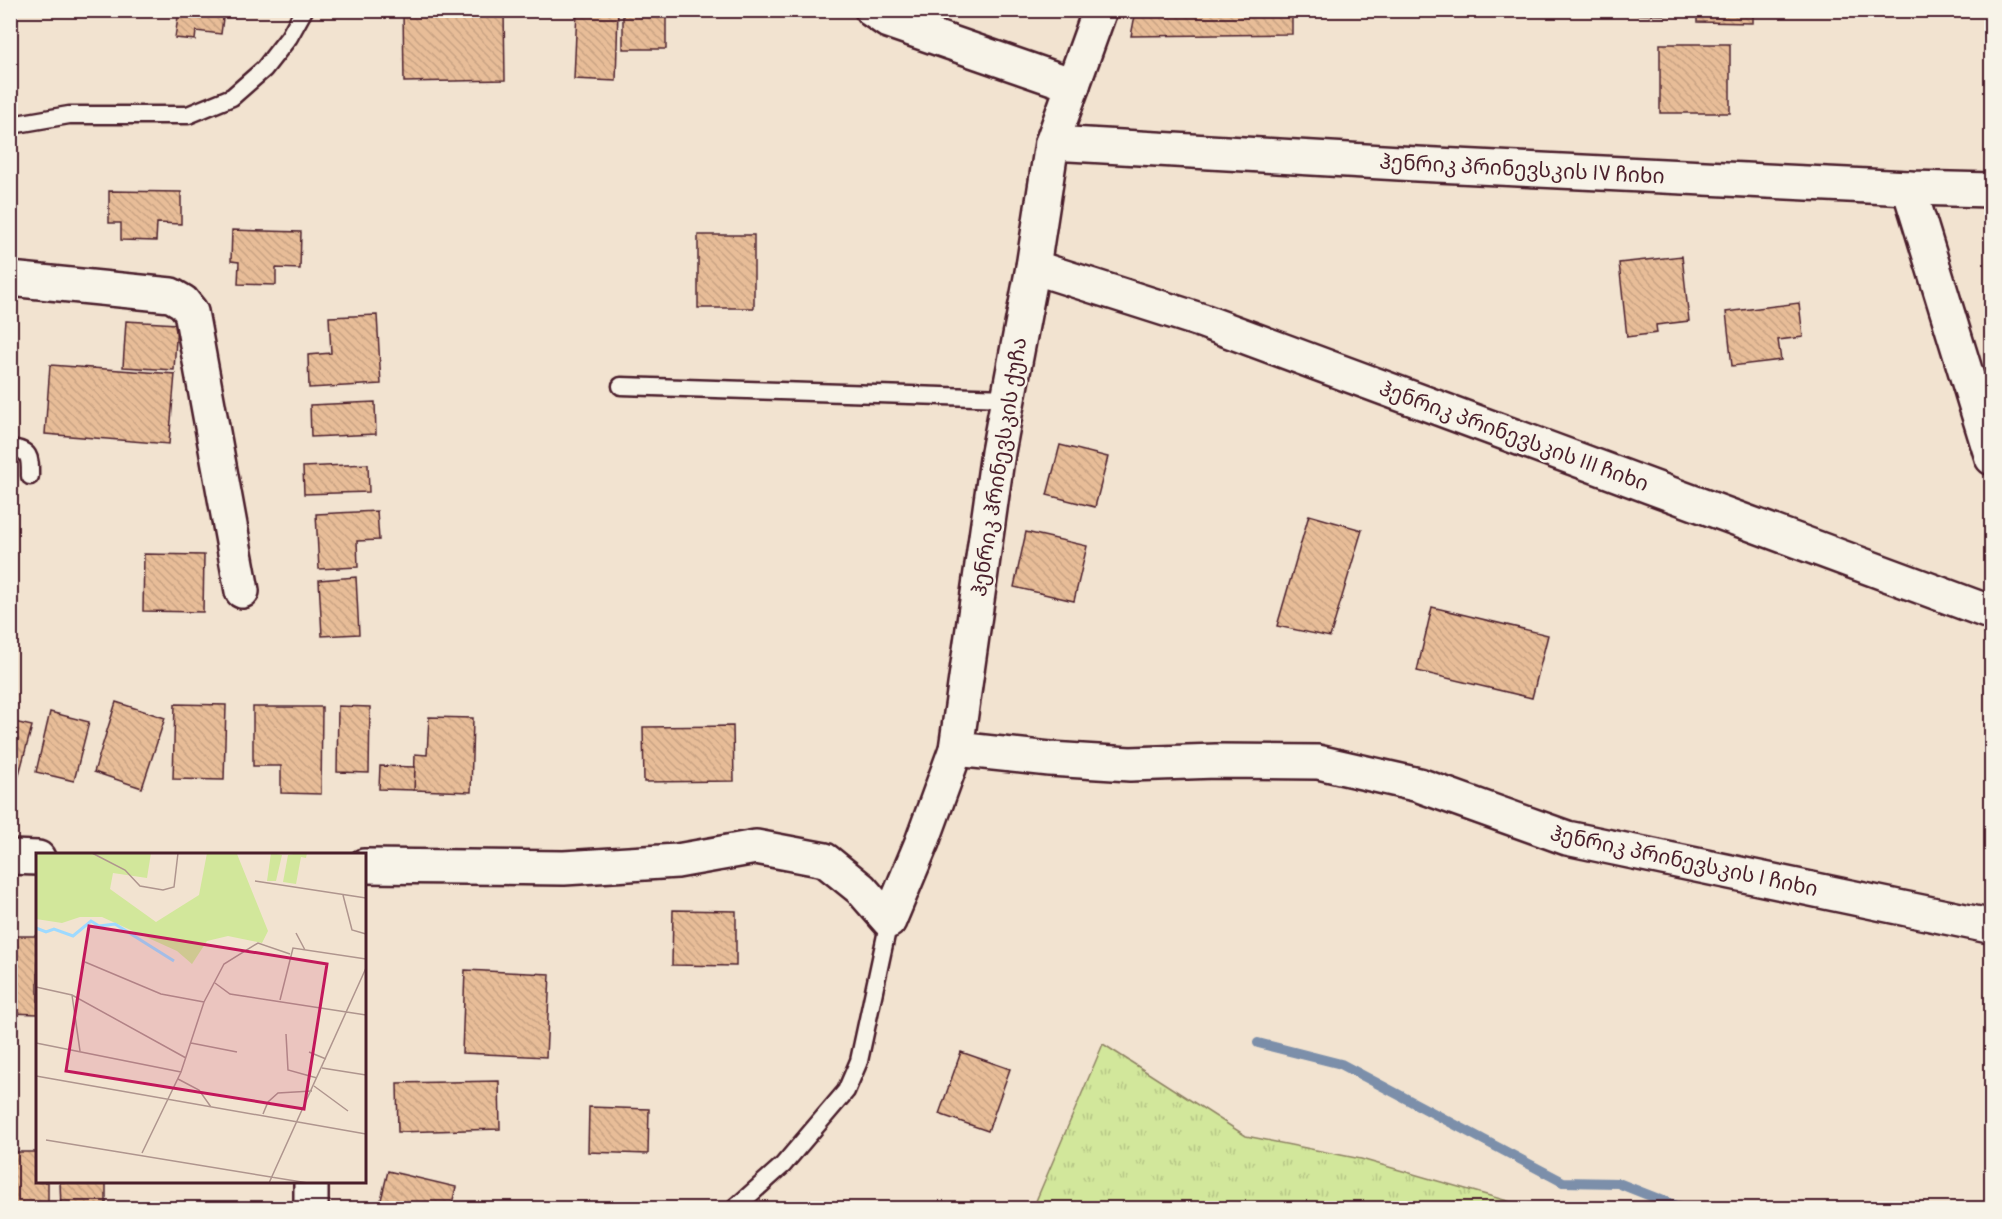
<svg xmlns="http://www.w3.org/2000/svg" width="2002" height="1219" viewBox="0 0 2002 1219" font-family="Pangolin,'Noto Sans Georgian',sans-serif">
  <style>
    .grass { fill: url(#grass-tufts); stroke: #8e8363; stroke-width: 1.5 }
    .lines { fill: none; stroke-linecap: round; stroke-linejoin: round }
    .stream { stroke: #7c8faa; stroke-width: 10 }
    .building { fill: url(#building-back-hatch); stroke: #4a1f2b; stroke-width: 1.5 }
    .service-casing { stroke: #4a1f2b; stroke-width: 21 }
    .minor-casing { stroke: #4a1f2b; stroke-width: 38 }
    .service { stroke: #f7f3e8; stroke-width: 16 }
    .minor { stroke: #f7f3e8; stroke-width: 33 }
    .labels { text-anchor: middle; stroke-width: 5; stroke-linejoin: round; paint-order: stroke }
    .street-label { font-size: 21px; fill: #4a1f2b; stroke: #f7f3e8 }
    .inset-river { fill: none; stroke: #9edaff; stroke-width: 3 }
    .inset-road { fill: none; stroke: #af958e; stroke-width: 1.5 }
    .view { fill: #c2185b; fill-opacity: 0.15; stroke: #c2185b; stroke-width: 3 }
    .inset-edge { fill: none; stroke: #4a1f2b; stroke-width: 3 }
  </style>
  <defs>
    <pattern id="grass-tufts" width="24" height="20" patternUnits="userSpaceOnUse" patternTransform="scale(1.5)"><rect width="24" height="20" fill="#d2e79b"/><path d="M3 7l-1-3M5 7V3M7 7l1-3M15 17l-1-3M17 17v-4M19 17l1-3" fill="none" stroke="#b6c686"/></pattern>
    <pattern id="building-back-hatch" width="6" height="6" patternUnits="userSpaceOnUse" patternTransform="scale(1.5)"><rect width="6" height="6" fill="#e8bd98"/><path d="M-1 5l2 2M0 0l6 6M5-1l2 2" fill="none" stroke="#c8a283"/></pattern>
  </defs>
  <rect width="100%" height="100%" fill="#f2e3d0"/>
  <filter id="ink" filterUnits="userSpaceOnUse"><feTurbulence type="fractalNoise" baseFrequency=".0167" numOctaves="2"/><feDisplacementMap in="SourceGraphic" scale="12" xChannelSelector="R" yChannelSelector="G"/><feConvolveMatrix kernelMatrix="1 2 1 2 8 2 1 2 1" color-interpolation-filters="sRGB"/></filter>
  <g filter="url(#ink)">
    <!-- grass -->
    <path class="grass" d="M 1103,1044 L 1246,1136 L 1361,1159 L 1532,1208 L 1033,1208 Z"/>
    <g class="lines">
      <!-- stream -->
      <path class="stream" d="M 1258,1043 L 1341,1064 L 1563,1182 L 1618,1183 L 1681,1208"/>
    </g>
    <!-- building -->
    <g class="building">
      <path d="M 179,10 L 224,10 L 221,34 L 196,31 L 195,40 L 175,38 Z"/>
      <path d="M 403,10 L 504,10 L 505,80 L 404,82 Z"/>
      <path d="M 577,10 L 618,10 L 616,81 L 574,79 Z"/>
      <rect x="623" y="10" width="43" height="39"/>
      <path d="M 1136,10 L 1292,10 L 1292,34 L 1131,36 Z"/>
      <path d="M 1616,10 L 1675,10 L 1675,15 L 1616,14 Z"/>
      <path d="M 1697,10 L 1753,10 L 1753,23 L 1697,22 Z"/>
      <rect x="1660" y="44" width="70" height="69"/>
      <path d="M 109,191 L 181,192 L 181,224 L 157,223 L 156,241 L 121,240 L 121,223 L 109,223 Z"/>
      <path d="M 232,230 L 301,232 L 300,269 L 276,268 L 276,285 L 238,284 L 239,262 L 231,261 Z"/>
      <rect x="698" y="235" width="56" height="73"/>
      <path d="M 1682,256 L 1689,321 L 1656,325 L 1657,333 L 1627,337 L 1619,263 Z"/>
      <path d="M 1799,303 L 1803,337 L 1778,340 L 1781,360 L 1732,366 L 1726,312 Z"/>
      <path d="M 377,315 L 381,384 L 309,388 L 308,355 L 331,353 L 329,317 Z"/>
      <path d="M 126,321 L 177,324 L 174,370 L 123,367 Z"/>
      <path d="M 50,365 L 175,374 L 169,444 L 45,434 Z"/>
      <path d="M 375,402 L 376,434 L 311,437 L 310,405 Z"/>
      <path d="M 1060,445 L 1108,457 L 1095,507 L 1047,495 Z"/>
      <path d="M 368,464 L 369,492 L 304,494 L 303,467 Z"/>
      <path d="M 377,511 L 379,540 L 357,541 L 358,567 L 319,569 L 316,514 Z"/>
      <path d="M 1309,515 L 1362,530 L 1330,637 L 1277,626 Z"/>
      <path d="M 1026,532 L 1087,546 L 1074,601 L 1014,587 Z"/>
      <path d="M 144,554 L 204,555 L 203,612 L 143,611 Z"/>
      <path d="M 356,577 L 359,634 L 322,636 L 319,580 Z"/>
      <path d="M 1432,607 L 1548,635 L 1532,698 L 1417,671 Z"/>
      <path d="M 116,702 L 165,718 L 142,788 L 94,772 Z"/>
      <path d="M 175,704 L 226,705 L 224,780 L 173,779 Z"/>
      <path d="M 338,706 L 370,707 L 369,773 L 337,772 Z"/>
      <path d="M 253,707 L 322,707 L 321,794 L 281,793 L 281,766 L 253,766 Z"/>
      <path d="M 50,712 L 89,722 L 74,781 L 36,772 Z"/>
      <path d="M 429,717 L 473,718 L 471,792 L 414,790 L 415,754 L 427,755 Z"/>
      <path d="M 10,721 L 32,726 L 18,778 L 10,778 Z"/>
      <path d="M 733,726 L 734,781 L 644,782 L 643,727 Z"/>
      <path d="M 380,766 L 415,767 L 414,790 L 379,789 Z"/>
      <path d="M 673,910 L 736,911 L 736,966 L 672,965 Z"/>
      <path d="M 10,936 L 38,936 L 38,1014 L 10,1013 Z"/>
      <path d="M 465,970 L 550,974 L 546,1057 L 462,1053 Z"/>
      <path d="M 961,1052 L 1010,1069 L 988,1131 L 939,1114 Z"/>
      <path d="M 499,1081 L 500,1129 L 398,1132 L 397,1083 Z"/>
      <path d="M 589,1107 L 649,1109 L 648,1154 L 588,1152 Z"/>
      <path d="M 10,1152 L 38,1152 L 38,1182 L 48,1182 L 48,1208 L 10,1208 Z"/>
      <path d="M 388,1171 L 456,1187 L 451,1208 L 379,1208 Z"/>
      <path d="M 60,1182 L 106,1182 L 106,1208 L 61,1208 Z"/>
    </g>
    <g class="lines">
      <!-- service casing -->
      <g class="service-casing">
        <g id="service">
          <path d="M 10,128 L 17,124 L 69,115 L 188,115 L 232,97 L 264,69 L 289,37 L 304,10"/>
          <path d="M 621,386 L 1008,398"/>
          <path d="M 10,448 C 31,450 30,458 30,476"/>
          <path d="M 735,1208 L 783,1165 L 846,1091 L 859,1061 L 889,921"/>
        </g>
      </g>
      <!-- minor casing -->
      <g class="minor-casing">
        <g id="minor">
          <path d="M 872,10 L 888,21 L 1073,85"/>
          <path d="M 1052,143 L 1417,164 L 1909,188 L 1992,190"/>
          <path d="M 1909,188 L 1992,458"/>
          <path d="M 1033,267 L 1203,321 L 1992,613"/>
          <path d="M 10,279 L 171,295 L 183,302 L 191,312 L 242,591"/>
          <path d="M 956,749 L 1050,759 L 1130,764 L 1216,761 L 1318,762 L 1419,785 L 1567,838 L 1989,926"/>
          <path d="M 10,857 L 38,858"/>
          <path d="M 364,866 L 564,868 L 677,861 L 756,847 L 825,860 L 861,889 L 889,921 L 922,842 L 956,749 L 998,452 L 1033,267 L 1052,143 L 1100,10"/>
          <path d="M 311,1208 L 311,1182"/>
        </g>
      </g>
      <!-- service -->
      <use href="#service" class="service"/>
      <!-- minor -->
      <use href="#minor" class="minor"/>
    </g>
  </g>
  <g class="labels">
    <!-- street labels -->
    <g class="street-label">
      <text transform="translate(1522 169) rotate(3)" y="7">ჰენრიკ პრინევსკის IV ჩიხი</text>
      <text transform="translate(1514 436) rotate(20)" y="7">ჰენრიკ პრინევსკის III ჩიხი</text>
      <text transform="translate(999 467) rotate(-81)" y="7">ჰენრიკ ჰრინევსკის ქუჩა</text>
      <text transform="translate(1684 861) rotate(12)" y="7">ჰენრიკ პრინევსკის I ჩიხი</text>
    </g>
  </g>
  <!-- overview -->
  <g transform="translate(36 853)">
    <rect width="330" height="330" fill="#f2e3d0"/>
    <path d="M 0,0 L 115,0 L 111,25 L 77,20 L 74,36 L 120,69 L 163,42 L 171,0 L 201,1 L 232,78 L 226,90 L 192,83 L 171,88 L 156,111 L 141,98 L 66,64 L 44,64 L 26,70 L 0,66 ZM 235,0 L 246,2 L 240,28 L 231,28 ZM 263,0 L 271,0 L 270,5 L 265,4 L 260,31 L 247,29 L 252,2 Z" fill="#d2e79b"/>
    <path class="inset-river" d="M 0,75 L 10,79 L 18,76 L 37,83 L 55,68 L 63,73 L 79,71 L 138,108"/>
    <path class="inset-road" d="M 56,0 L 89,17 L 104,33 L 127,37 L 138,34 L 142,0M 219,28 L 330,45M 307,42 L 316,77 L 330,81M 260,80 L 269,97M 49,109 L 125,141 L 168,149M 179,130 L 194,141 L 330,162M 0,134 L 36,142 L 150,205M 36,142 L 44,198M 244,147 L 257,95 L 330,106M 250,181 L 252,217 L 281,225M 0,190 L 145,219M 155,190 L 201,199M 273,199 L 290,206M 286,215 L 330,222M 0,223 L 330,281M 142,226 L 163,237 L 175,254M 278,233 L 312,258M 227,261 L 232,249 L 242,240 L 276,238M 10,287 L 272,330M 106,300 L 145,219 L 168,149 L 188,111 L 222,90 L 254,101M 233,330 L 330,115"/>
    <path class="view" d="M 53,73 L 291,111 L 268,256 L 30,218 Z"/>
    <rect width="330" height="330" class="inset-edge"/>
  </g>
  <!-- margin -->
  <rect width="2002" height="1219" fill="none" stroke="#f7f3e8" stroke-width="36"/>
  <rect x="18" y="18" width="1966" height="1183" fill="none" stroke="#4a1f2b" stroke-width="2" filter="url(#ink)"/>
</svg>
